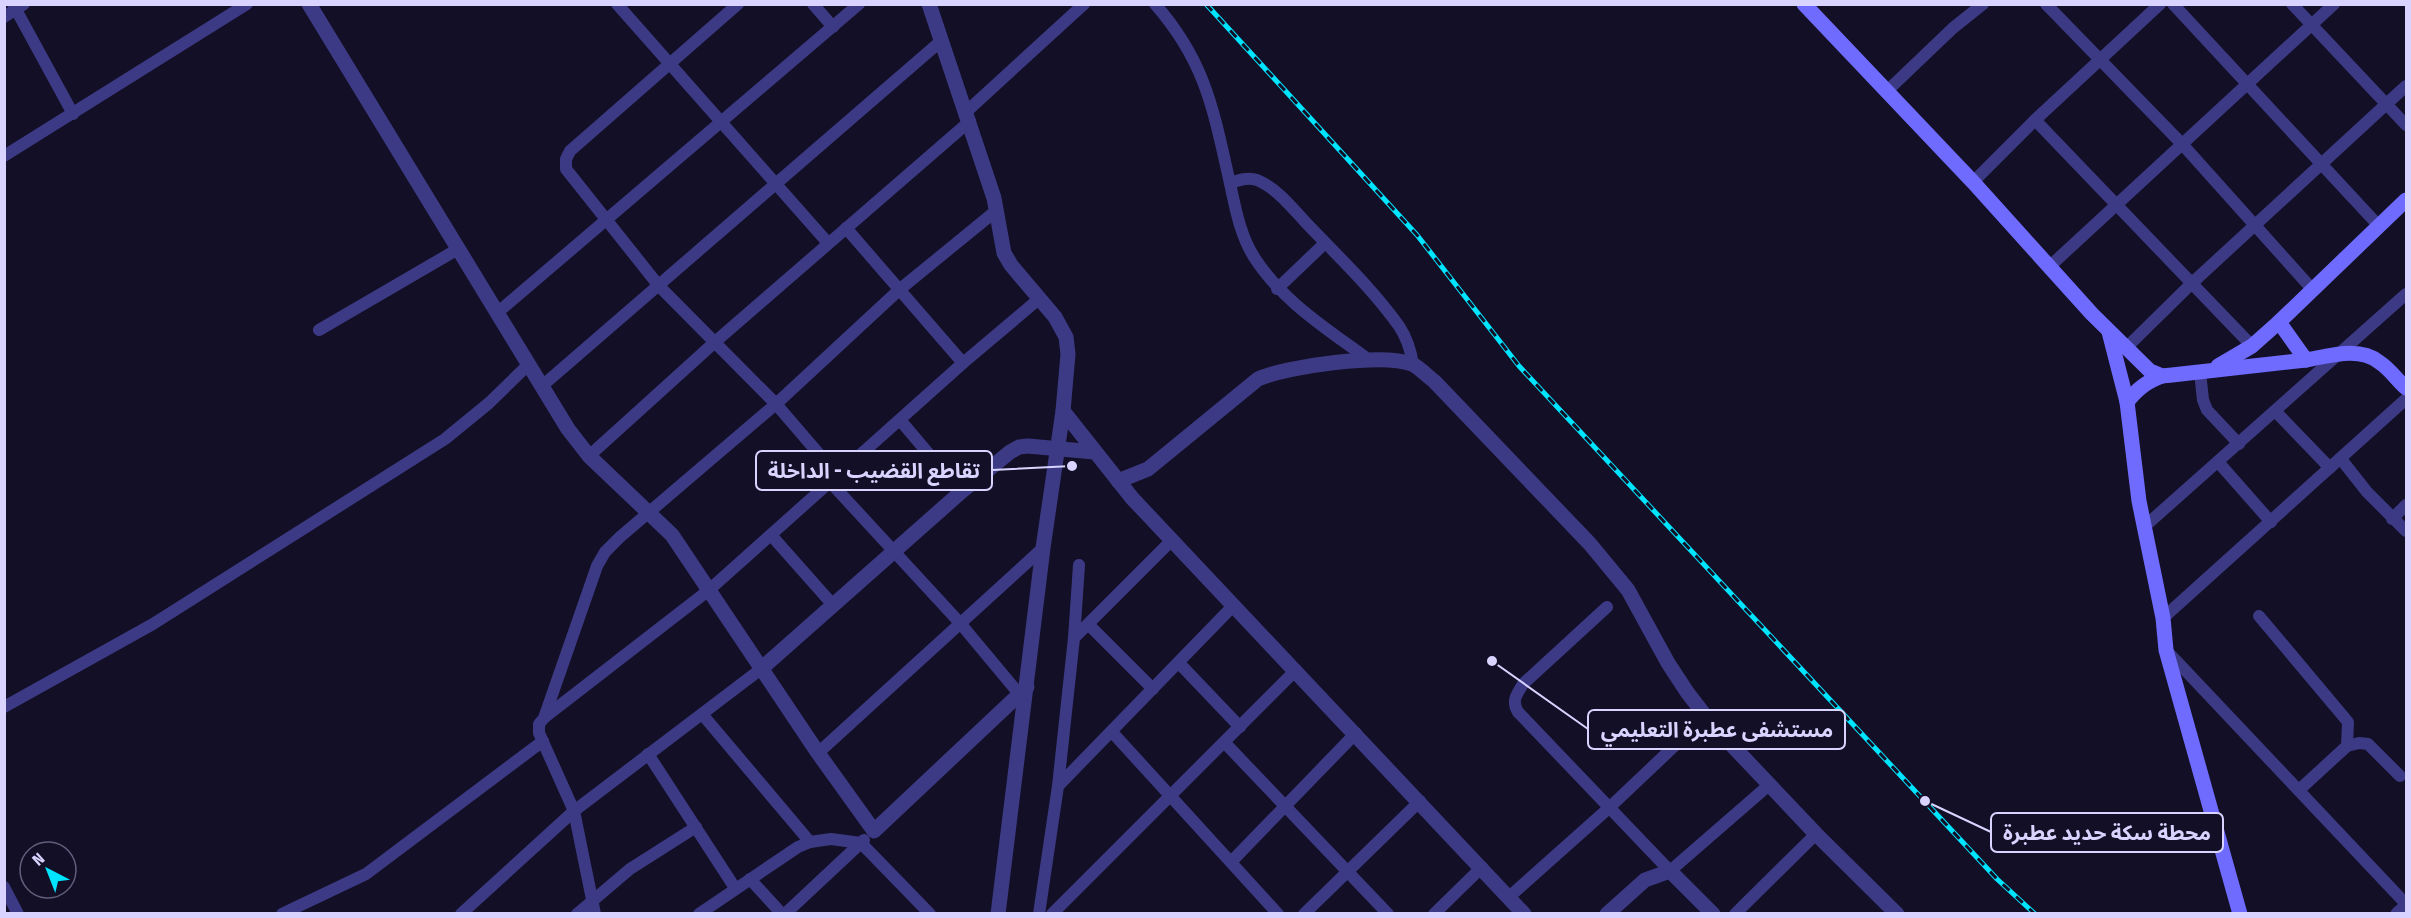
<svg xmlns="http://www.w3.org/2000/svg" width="2411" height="918" viewBox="0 0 2411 918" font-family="'Fira Sans Condensed','Noto Sans Arabic',sans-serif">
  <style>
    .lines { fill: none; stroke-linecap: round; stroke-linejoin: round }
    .minor { stroke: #3d3a85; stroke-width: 12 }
    .tertiary { stroke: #3d3a85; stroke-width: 15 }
    .secondary { stroke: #6f6bff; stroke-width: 15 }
    .rail-casing { stroke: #00e5ff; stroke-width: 5 }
    .rail { stroke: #130f26; stroke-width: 3; stroke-dasharray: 9; stroke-linecap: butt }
    .leader { fill: none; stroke: #d9d4ff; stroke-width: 2 }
    .callout-dot { fill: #d9d4ff; stroke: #130f26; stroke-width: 2 }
    .callout { fill: #130f26; stroke: #d9d4ff; stroke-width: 2 }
    .callout-label { font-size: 21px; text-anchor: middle; font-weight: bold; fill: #d9d4ff }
  </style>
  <rect width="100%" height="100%" fill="#130f26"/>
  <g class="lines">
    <!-- minor -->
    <g class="minor">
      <path d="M 13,4 L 73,114"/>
      <path d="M 617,4 L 828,243"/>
      <path d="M 738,4 L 570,151 L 566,159 L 566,169 L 659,286 L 776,404 L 837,475"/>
      <path d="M 813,4 L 833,27"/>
      <path d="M 1155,4 C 1205,61 1213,108 1229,179 C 1235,205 1239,233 1254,257 C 1283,302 1326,328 1369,360"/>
      <path d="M 2046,4 L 2183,145 L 2312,289"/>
      <path d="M 2173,4 L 2378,225"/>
      <path d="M 2292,4 L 2406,125"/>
      <path d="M 4,17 L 24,4"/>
      <path d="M 1886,92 L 1953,28 L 1983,4"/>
      <path d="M 966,112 L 1084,4"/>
      <path d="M 2035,120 L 2252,346"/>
      <path d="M 4,156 L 247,4"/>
      <path d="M 1973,182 L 2035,120 L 2160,4"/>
      <path d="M 1230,183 C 1239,180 1248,177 1257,180 C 1279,189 1296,213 1312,229 C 1342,260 1374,291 1399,326 C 1407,338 1411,351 1413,365"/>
      <path d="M 846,228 L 963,363"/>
      <path d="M 2049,267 L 2334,4"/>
      <path d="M 1277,289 L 1325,243"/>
      <path d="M 497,313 L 859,4"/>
      <path d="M 319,330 L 458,249"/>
      <path d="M 2126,348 L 2191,284 L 2406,86"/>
      <path d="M 2200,372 L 2203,400 L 2207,410 L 2239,444"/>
      <path d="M 542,386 L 941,41"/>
      <path d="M 2275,411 L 2330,468"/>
      <path d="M 900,420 L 961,492"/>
      <path d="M 589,456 L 715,342 L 970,121"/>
      <path d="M 2341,459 L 2367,492 L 2406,531"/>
      <path d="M 2219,463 L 2271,522"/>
      <path d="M 830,482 L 960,623 L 1020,695"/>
      <path d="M 2392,519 L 2406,505"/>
      <path d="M 2144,527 L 2406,294"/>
      <path d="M 771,535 L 833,605"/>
      <path d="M 1607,607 L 1523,684 C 1517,694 1511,701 1518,712 L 1670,871 L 1769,785"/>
      <path d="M 2259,616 L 2348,722 L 2347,746 L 2299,790"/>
      <path d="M 2163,618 L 2406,399"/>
      <path d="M 1089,625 L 1153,689"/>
      <path d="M 1074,638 L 1172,540"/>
      <path d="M 2167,651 L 2406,904"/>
      <path d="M 1179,663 L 1240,727"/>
      <path d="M 4,707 L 153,624 L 445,439 L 489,403 L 528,365"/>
      <path d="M 702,714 L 810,842"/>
      <path d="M 545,717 L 709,590 L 963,363 L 1040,298"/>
      <path d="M 1112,732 L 1278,914"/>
      <path d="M 1225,743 L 1388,914"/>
      <path d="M 2347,746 L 2359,743 L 2368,744 L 2400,776"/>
      <path d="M 818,753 L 1043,548"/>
      <path d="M 648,754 L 735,888"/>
      <path d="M 1058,786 L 1234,605"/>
      <path d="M 1231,862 L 1356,733"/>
      <path d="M 750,879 L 782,914"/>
      <path d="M 4,887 L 18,914"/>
      <path d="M 1509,897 L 1610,807 L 1706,716"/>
      <path d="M 282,914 L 366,874 L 543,741"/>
      <path d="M 461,914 L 574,811 L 761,669"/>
      <path d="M 577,914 L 630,869 L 696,827"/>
      <path d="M 595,914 L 574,811 L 539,733 L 539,724 L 544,718 L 597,566 L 605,552 L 620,537 L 776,404 L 899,290 L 997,210"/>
      <path d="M 699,914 L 798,847 L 810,842 L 831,839 L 861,843 L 930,914"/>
      <path d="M 785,914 L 864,840"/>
      <path d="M 1039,914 L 1058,786 L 1074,638 L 1079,565"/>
      <path d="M 1052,914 L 1296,670"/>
      <path d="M 1304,914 L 1420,801"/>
      <path d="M 1434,914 L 1482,867"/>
      <path d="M 1735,914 L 1816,834"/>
    </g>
    <!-- tertiary -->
    <g class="tertiary">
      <path d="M 309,4 L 568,429 L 589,456 L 672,535 L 818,753 L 874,831 L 1027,687"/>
      <path d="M 929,4 L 994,198 L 1004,253 L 1011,265 L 1055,317 L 1066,337 L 1068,354 L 1063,411 L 1043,548 L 998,914"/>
      <path d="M 1063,411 L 1132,498 L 1524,914"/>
      <path d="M 1118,481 L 1148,469 L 1258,379 C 1287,366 1383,353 1412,364 C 1420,368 1427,376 1434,381 L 1590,544 L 1628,590 L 1668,663 L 1687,692 L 1710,722 L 1816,834 L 1897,914"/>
      <path d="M 761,669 L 961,492 L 1010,452 L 1019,447 L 1028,446 L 1094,452"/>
      <path d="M 1607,914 L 1645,880 L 1670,871 L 1713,914"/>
      <path d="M 2398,914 L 2406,907"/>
    </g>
    <!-- secondary -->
    <g class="secondary">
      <path d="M 1804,4 L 1973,182 L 2092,314 L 2150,371 L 2162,376 L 2172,375 L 2306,360"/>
      <path d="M 2406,200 L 2279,322 L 2306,360 C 2329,356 2359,346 2379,362 C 2390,369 2397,380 2406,388"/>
      <path d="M 2109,332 L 2127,402 L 2139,501 L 2163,618 L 2166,650 L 2240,914"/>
      <path d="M 2218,366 L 2252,346 L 2279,322"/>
      <path d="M 2127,402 C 2137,389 2146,382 2162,376"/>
    </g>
    <!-- rail casing -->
    <g class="rail-casing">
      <path id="rail" d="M 1206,4 L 1417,235 L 1519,366 L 1997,879 L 2035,914"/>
    </g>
    <!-- rail -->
    <use href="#rail" class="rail"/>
  </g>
  <!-- callouts -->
  <path class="leader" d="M1072 466L992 470M1492 661L1588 729M1925 801L1991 832"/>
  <g class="callout-dot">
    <circle cx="1072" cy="466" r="6"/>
    <circle cx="1492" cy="661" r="6"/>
    <circle cx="1925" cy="801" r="6"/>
  </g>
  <g class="callout">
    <rect x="756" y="451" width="236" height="39" rx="6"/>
    <rect x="1588" y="710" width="257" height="39" rx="6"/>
    <rect x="1991" y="813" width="232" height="39" rx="6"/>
  </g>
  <g class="callout-label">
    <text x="874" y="478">تقاطع القضيب - الداخلة</text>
    <text x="1717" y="737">مستشفى عطبرة التعليمي</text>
    <text x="2107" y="840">محطة سكة حديد عطبرة</text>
  </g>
  <!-- border -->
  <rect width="2411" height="918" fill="none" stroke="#d9d4ff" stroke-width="12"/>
  <!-- north arrow -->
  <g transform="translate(48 870) rotate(318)"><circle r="28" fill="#130f26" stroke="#625e7d" stroke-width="1.5"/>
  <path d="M0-4.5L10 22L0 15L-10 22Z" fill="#00e5ff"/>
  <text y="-9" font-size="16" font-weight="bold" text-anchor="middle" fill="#d9d4ff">N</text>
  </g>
</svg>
